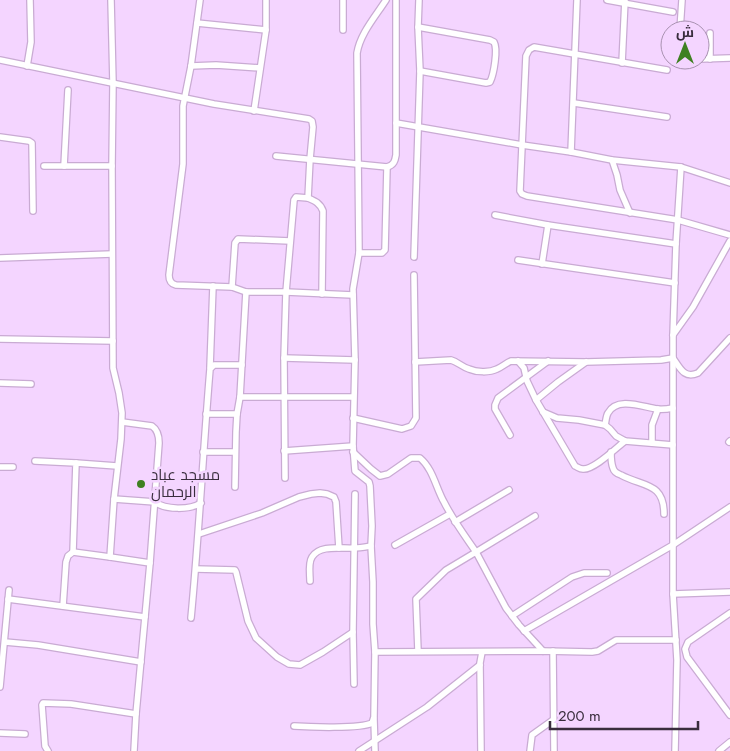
<svg xmlns="http://www.w3.org/2000/svg" width="730" height="751" viewBox="0 0 730 751" font-family="Jost,Cairo,sans-serif">
  <style>
    .lines { fill: none; stroke-linecap: round; stroke-linejoin: round }
    .minor-casing { stroke: #c9abd3; stroke-width: 8 }
    .minor { stroke: #fff; stroke-width: 5.5 }
    .poi-dot { fill: #3e8021; stroke: #f4d5ff; stroke-width: 2 }
    .labels { text-anchor: middle; stroke-width: 5; stroke-linejoin: round; paint-order: stroke }
    .poi-label { font-size: 15px; fill: #392d3d; stroke: #f4d5ff; text-anchor: start }
  </style>
  <rect width="100%" height="100%" fill="#f4d5ff"/>
  <g class="lines">
    <!-- minor casing -->
    <g class="minor-casing">
      <g id="minor">
        <path d="M 200,0 L 191,66 L 183,106 L 183,164 L 169,275 C 169,280 171,284 176,285 L 232,287 L 246,292 L 286,292 L 353,295"/>
        <path d="M 607,0 L 673,12"/>
        <path d="M 197,23 L 266,30"/>
        <path d="M 418,27 L 490,40 L 494,42 C 498,49 494,74 490,82 L 486,83 L 420,71"/>
        <path d="M 343,30 L 343,0"/>
        <path d="M 680,30 L 682,0"/>
        <path d="M 700,59 L 730,58"/>
        <path d="M 710,59 L 710,33"/>
        <path d="M 0,60 L 214,104 L 309,119 L 312,121 L 313,127 L 310,159 L 308,198 L 296,197 L 294,200 L 286,292 L 284,358 L 285,478"/>
        <path d="M 622,63 L 625,0"/>
        <path d="M 27,66 L 31,42 L 30,0"/>
        <path d="M 191,66 L 216,65 L 260,68"/>
        <path d="M 667,70 L 534,47 L 529,50 L 526,56 L 520,191 L 522,194 L 527,196 L 678,220 L 730,235"/>
        <path d="M 574,103 L 667,117"/>
        <path d="M 254,111 L 266,30 L 266,0"/>
        <path d="M 396,123 L 522,145 L 571,152 L 612,160 L 681,167 L 730,183"/>
        <path d="M 0,137 L 29,141 L 32,143 L 33,211"/>
        <path d="M 571,152 L 577,0"/>
        <path d="M 276,156 L 387,167 C 394,165 395,161 396,155 L 396,0"/>
        <path d="M 612,160 L 617,175 L 620,190 L 630,213"/>
        <path d="M 44,166 L 112,166"/>
        <path d="M 64,166 L 68,90"/>
        <path d="M 308,198 C 315,201 320,203 323,211 L 322,294"/>
        <path d="M 495,215 L 548,225 L 676,244"/>
        <path d="M 359,253 L 382,253 L 385,250 L 387,167"/>
        <path d="M 414,257 L 420,71 L 418,27 L 419,0"/>
        <path d="M 0,258 L 112,254"/>
        <path d="M 518,260 L 675,283"/>
        <path d="M 542,264 L 548,225"/>
        <path d="M 232,287 L 235,243 L 238,239 L 290,241"/>
        <path d="M 673,335 L 693,307 L 730,241"/>
        <path d="M 0,339 L 113,341"/>
        <path d="M 284,358 L 355,360"/>
        <path d="M 518,361 L 524,368 L 527,381 L 536,400 L 575,466 C 578,467 579,469 583,469 C 594,470 616,448 625,441"/>
        <path d="M 415,362 L 451,360 C 458,362 462,367 469,369 C 476,372 489,373 497,369 C 502,367 506,363 511,361 L 586,362 L 661,360 L 673,358 C 680,368 684,379 698,373 L 730,338"/>
        <path d="M 210,367 L 213,286"/>
        <path d="M 0,383 L 31,384"/>
        <path d="M 240,397 L 353,397"/>
        <path d="M 536,400 L 558,382 L 586,362"/>
        <path d="M 543,412 L 557,418 L 579,420 L 605,425 L 610,429 L 616,436 L 625,441 L 673,445"/>
        <path d="M 206,414 L 237,414"/>
        <path d="M 353,418 L 402,429 L 411,426 L 416,418 L 414,275"/>
        <path d="M 122,422 L 152,426 C 158,430 159,437 159,443 L 150,563"/>
        <path d="M 605,425 C 606,421 606,416 608,413 C 617,396 643,407 657,409 C 663,410 668,409 673,408"/>
        <path d="M 510,435 L 495,409 L 495,405 L 498,398 L 548,361"/>
        <path d="M 729,442 L 730,441"/>
        <path d="M 652,443 L 652,425 L 658,409"/>
        <path d="M 284,451 L 353,446"/>
        <path d="M 203,452 L 235,452"/>
        <path d="M 353,452 L 371,469 L 380,476 L 388,474 L 411,458 L 420,458 C 433,469 436,488 444,502 C 453,520 465,536 476,552 L 535,516"/>
        <path d="M 611,452 C 611,457 611,463 613,468 C 614,472 618,474 621,475 C 643,487 664,482 664,514"/>
        <path d="M 35,461 L 76,463 L 73,552"/>
        <path d="M 76,463 L 117,466"/>
        <path d="M 0,467 L 13,467"/>
        <path d="M 235,487 L 236,432 L 237,414 L 240,397 L 246,292"/>
        <path d="M 114,499 L 155,502 C 165,510 190,510 201,503"/>
        <path d="M 455,522 L 509,490"/>
        <path d="M 199,534 L 262,513 L 299,497 L 311,494 L 320,493 L 327,494 L 334,497 L 336,502 L 339,548"/>
        <path d="M 395,545 L 450,514"/>
        <path d="M 110,557 L 114,499 L 121,439 L 122,413 L 119,393 L 113,368 L 112,166 L 113,83 L 111,0"/>
        <path d="M 196,569 L 235,570 L 236,572 L 248,621 L 256,638 L 277,657 L 289,664 L 300,665 L 323,652 L 353,632 L 354,684"/>
        <path d="M 310,581 C 310,574 308,563 312,557 C 320,544 342,549 354,548 C 360,548 365,547 371,546"/>
        <path d="M 673,594 L 730,592"/>
        <path d="M 8,599 L 145,617"/>
        <path d="M 63,606 L 66,562 L 68,556 L 73,552 L 110,557 L 150,563 L 136,714 L 134,751"/>
        <path d="M 730,613 L 688,642 L 685,649 L 687,657 L 730,715"/>
        <path d="M 512,616 L 572,577 L 584,573 L 607,573"/>
        <path d="M 191,618 C 199,535 203,452 210,369 L 214,365 L 242,365"/>
        <path d="M 524,631 L 673,545 L 730,507"/>
        <path d="M 353,632 L 355,494"/>
        <path d="M 5,642 L 38,645 L 141,662"/>
        <path d="M 418,651 L 416,599 L 446,570 L 476,552 L 506,608 L 519,625 L 543,651"/>
        <path d="M 553,651 L 554,751"/>
        <path d="M 375,652 L 543,651 L 592,652 L 598,651 L 616,640 L 676,640"/>
        <path d="M 0,687 L 9,590"/>
        <path d="M 374,719 L 375,751"/>
        <path d="M 294,726 C 308,727 361,729 372,723 L 374,717 L 375,652 L 373,624 L 373,582 L 371,546 L 372,526 L 370,486 L 369,482 L 355,471 L 353,446 L 355,360 L 353,289 L 359,253 L 357,53 C 360,34 375,17 386,0"/>
        <path d="M 0,733 L 25,734"/>
        <path d="M 48,751 L 45,746 L 42,705 L 43,703 L 71,704 L 136,714"/>
        <path d="M 359,751 L 427,707 L 480,665"/>
        <path d="M 481,751 L 480,663 L 482,652"/>
        <path d="M 530,751 L 532,735 L 553,720"/>
        <path d="M 675,751 L 677,660 L 673,594 L 673,335 L 676,244 L 681,167"/>
        <path d="M 719,751 L 730,742"/>
      </g>
    </g>
    <!-- minor -->
    <use href="#minor" class="minor"/>
  </g>
  <!-- markers -->
  <circle class="poi-dot" cx="141" cy="484" r="5"/>
  <g class="labels">
    <!-- poi labels -->
    <g class="poi-label">
      <text x="151" y="480">مسجد عباد<tspan x="151" dy="17">الرحمان</tspan></text>
    </g>
  </g>
  <!-- north arrow -->
  <g transform="translate(685 45)"><circle r="24" fill="#f4d5ff" stroke="#a992b1"/>
  <path d="M0-4L9 19L0 12L-9 19Z" fill="#3e8021"/>
  <text y="-8" font-size="14" font-weight="bold" text-anchor="middle" fill="#392d3d">ش</text>
  </g>
  <!-- scale -->
  <path d="M550 721v8h148v-8" fill="none" stroke="#392d3d" stroke-width="2.5"/>
  <text x="558" y="721" font-size="15" fill="#392d3d" stroke="#f4d5ff" stroke-width="4" paint-order="stroke">200 m</text>
</svg>
